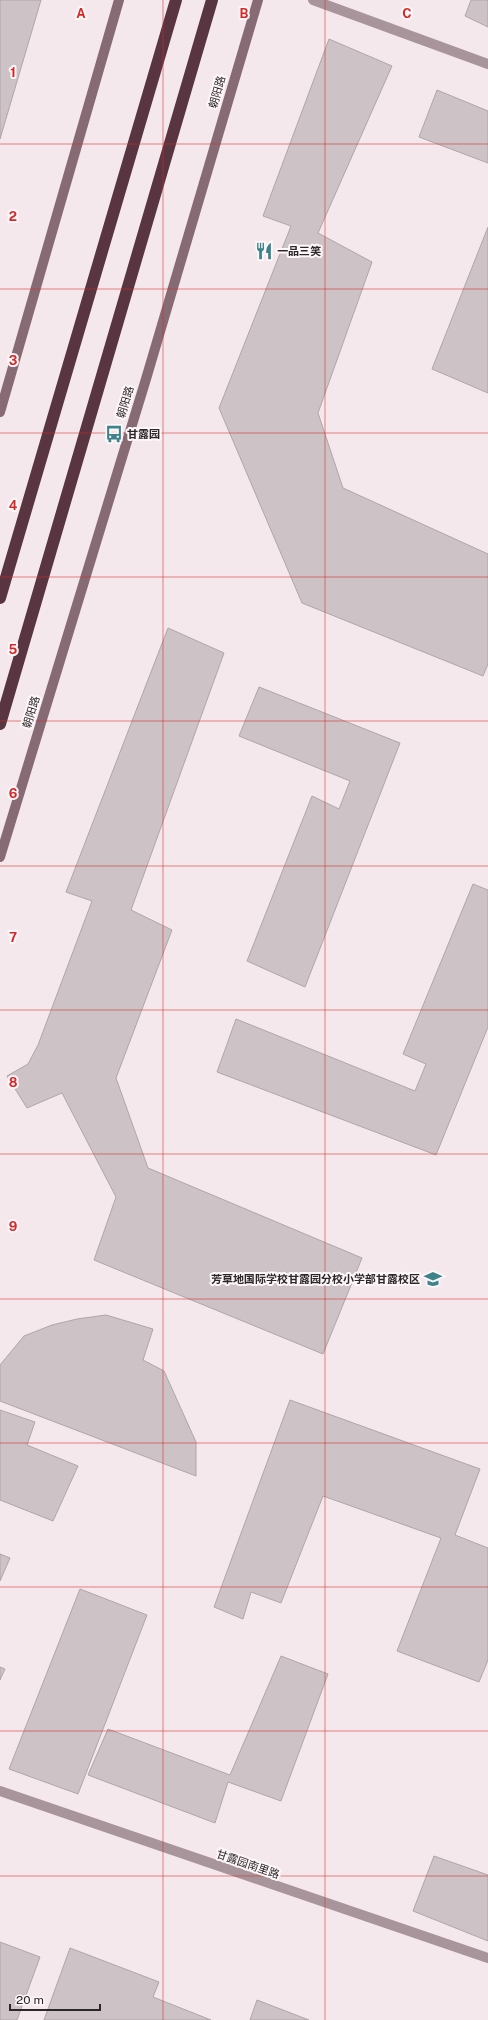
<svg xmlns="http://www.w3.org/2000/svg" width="488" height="2020" viewBox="0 0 488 2020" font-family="'Public Sans','Noto Sans SC',sans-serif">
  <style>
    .building { fill: #cdc2c5; stroke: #b0a5a9 }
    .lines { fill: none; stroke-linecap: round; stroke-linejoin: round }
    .street { stroke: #a8959b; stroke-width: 10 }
    .secondary { stroke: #876b74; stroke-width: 10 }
    .highway { stroke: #593542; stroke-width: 12 }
    .grid { fill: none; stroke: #d62828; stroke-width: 1; stroke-opacity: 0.55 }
    .labels { text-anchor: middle; stroke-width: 4; stroke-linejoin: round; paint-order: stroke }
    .street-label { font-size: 11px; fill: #2c2729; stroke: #fef7f9 }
    .poi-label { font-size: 11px; font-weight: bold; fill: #2c2729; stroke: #fef7f9; text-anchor: start }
    .grid-label { font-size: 13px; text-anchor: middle; font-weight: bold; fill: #d62828; stroke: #fef7f9; stroke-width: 4; stroke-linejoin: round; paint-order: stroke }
  </style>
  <rect width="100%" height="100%" fill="#f4e8ec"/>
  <!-- building -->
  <g class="building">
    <path d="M 0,0 L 41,0 L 0,139 Z"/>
    <path d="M 471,0 L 488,0 L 488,27 L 465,16 Z"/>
    <path d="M 329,39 L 392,66 L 318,233 L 372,262 L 318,413 L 343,488 L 488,554 L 488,664 L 483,676 L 302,603 L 219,408 L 291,226 L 263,216 Z"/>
    <path d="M 437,90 L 488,111 L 488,163 L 419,137 Z"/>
    <path d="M 488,227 L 488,393 L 432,369 Z"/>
    <path d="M 168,628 L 224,653 L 131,910 L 172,930 L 116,1078 L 148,1168 L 362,1258 L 323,1354 L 94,1260 L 116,1197 L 62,1093 L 27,1108 L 7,1076 L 28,1064 L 38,1045 L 92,901 L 66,892 Z"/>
    <path d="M 259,687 L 400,743 L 305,987 L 247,961 L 312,796 L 339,809 L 350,781 L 239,736 Z"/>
    <path d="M 473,884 L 488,890 L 488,1027 L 436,1155 L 217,1072 L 236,1019 L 415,1091 L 426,1064 L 403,1054 Z"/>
    <path d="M 106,1315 L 153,1329 L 143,1360 L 164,1371 L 196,1442 L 196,1476 L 0,1401 L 0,1365 L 24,1336 L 52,1325 L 77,1319 Z"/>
    <path d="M 290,1400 L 480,1469 L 455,1535 L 488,1548 L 488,1660 L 479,1682 L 397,1651 L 441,1538 L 323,1496 L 281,1603 L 251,1592 L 243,1619 L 214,1607 Z"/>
    <path d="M 0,1410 L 35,1422 L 27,1445 L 78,1466 L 53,1521 L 0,1500 Z"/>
    <path d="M 0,1554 L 10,1558 L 0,1581 Z"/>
    <path d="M 80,1589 L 147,1615 L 78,1794 L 9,1769 Z"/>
    <path d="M 281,1656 L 328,1674 L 281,1801 L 228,1782 L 215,1823 L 88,1775 L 108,1729 L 230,1775 Z"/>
    <path d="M 0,1667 L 5,1669 L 0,1680 Z"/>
    <path d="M 434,1856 L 488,1875 L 488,1941 L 413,1911 Z"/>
    <path d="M 0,1942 L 40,1957 L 17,2020 L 0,2020 Z"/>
    <path d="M 70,1948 L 159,1982 L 153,1997 L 211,2020 L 44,2020 Z"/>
    <path d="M 257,2000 L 309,2020 L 250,2020 Z"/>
  </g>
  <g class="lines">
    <!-- street -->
    <g class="street">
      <path d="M 313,0 L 488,64"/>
      <path d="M 0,1791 L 488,1958"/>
    </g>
    <!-- secondary -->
    <g class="secondary">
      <path d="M 0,412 L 119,0"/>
      <path d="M 0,857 L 146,379 L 258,0"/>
    </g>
    <!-- highway -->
    <g class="highway">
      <path d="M 0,598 L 176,0"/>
      <path d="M 0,724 L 212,0"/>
    </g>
  </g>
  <!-- grid -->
  <path class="grid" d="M 163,0 L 163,2020M 325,0 L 325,2020M 0,144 L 488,144M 0,289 L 488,289M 0,433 L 488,433M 0,577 L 488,577M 0,721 L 488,721M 0,866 L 488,866M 0,1010 L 488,1010M 0,1154 L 488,1154M 0,1299 L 488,1299M 0,1443 L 488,1443M 0,1587 L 488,1587M 0,1731 L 488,1731M 0,1876 L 488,1876"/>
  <!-- icons -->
  <defs>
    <g id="restaurant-bare" transform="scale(1.38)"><path d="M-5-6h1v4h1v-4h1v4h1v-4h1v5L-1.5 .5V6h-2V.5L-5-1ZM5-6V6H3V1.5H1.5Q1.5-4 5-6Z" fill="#3c838c" stroke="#fef7f9" stroke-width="2.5" paint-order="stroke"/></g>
    <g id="bus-bare" transform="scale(1.38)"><path d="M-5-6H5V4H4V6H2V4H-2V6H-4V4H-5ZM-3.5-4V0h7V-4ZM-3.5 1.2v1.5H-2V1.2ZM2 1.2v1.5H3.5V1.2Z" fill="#3c838c" stroke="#fef7f9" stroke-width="2.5" paint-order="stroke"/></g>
    <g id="school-bare" transform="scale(1.38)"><path d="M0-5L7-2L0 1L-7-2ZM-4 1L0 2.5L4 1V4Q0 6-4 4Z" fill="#3c838c" stroke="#fef7f9" stroke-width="2.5" paint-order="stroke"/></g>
  </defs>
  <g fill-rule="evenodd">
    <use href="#restaurant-bare" x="264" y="251"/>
    <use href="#bus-bare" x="114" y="434"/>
    <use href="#school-bare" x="433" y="1279"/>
  </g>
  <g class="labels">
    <!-- street labels -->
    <g class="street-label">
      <text transform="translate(217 92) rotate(-74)" y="4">朝阳路</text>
      <text transform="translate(125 402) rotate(-73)" y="4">朝阳路</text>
      <text transform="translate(31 712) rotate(-73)" y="4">朝阳路</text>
      <text transform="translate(248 1864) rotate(19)" y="4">甘露园南里路</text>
    </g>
    <!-- poi labels -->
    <g class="poi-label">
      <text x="277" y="255">一品三笑</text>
      <text x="127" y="438">甘露园</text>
      <text x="420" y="1283" text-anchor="end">芳草地国际学校甘露园分校小学部甘露校区</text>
    </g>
  </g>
  <g class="grid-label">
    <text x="81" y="18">A</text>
    <text x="244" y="18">B</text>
    <text x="407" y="18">C</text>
    <text x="13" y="77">1</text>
    <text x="13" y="221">2</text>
    <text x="13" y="365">3</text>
    <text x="13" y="510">4</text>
    <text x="13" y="654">5</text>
    <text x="13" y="798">6</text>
    <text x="13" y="942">7</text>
    <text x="13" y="1087">8</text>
    <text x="13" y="1231">9</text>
  </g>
  <!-- scale -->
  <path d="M10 2004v6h90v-6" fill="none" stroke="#2c2729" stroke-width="2"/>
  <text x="16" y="2004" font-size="12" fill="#2c2729" stroke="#fef7f9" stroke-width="3" paint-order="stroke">20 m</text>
</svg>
